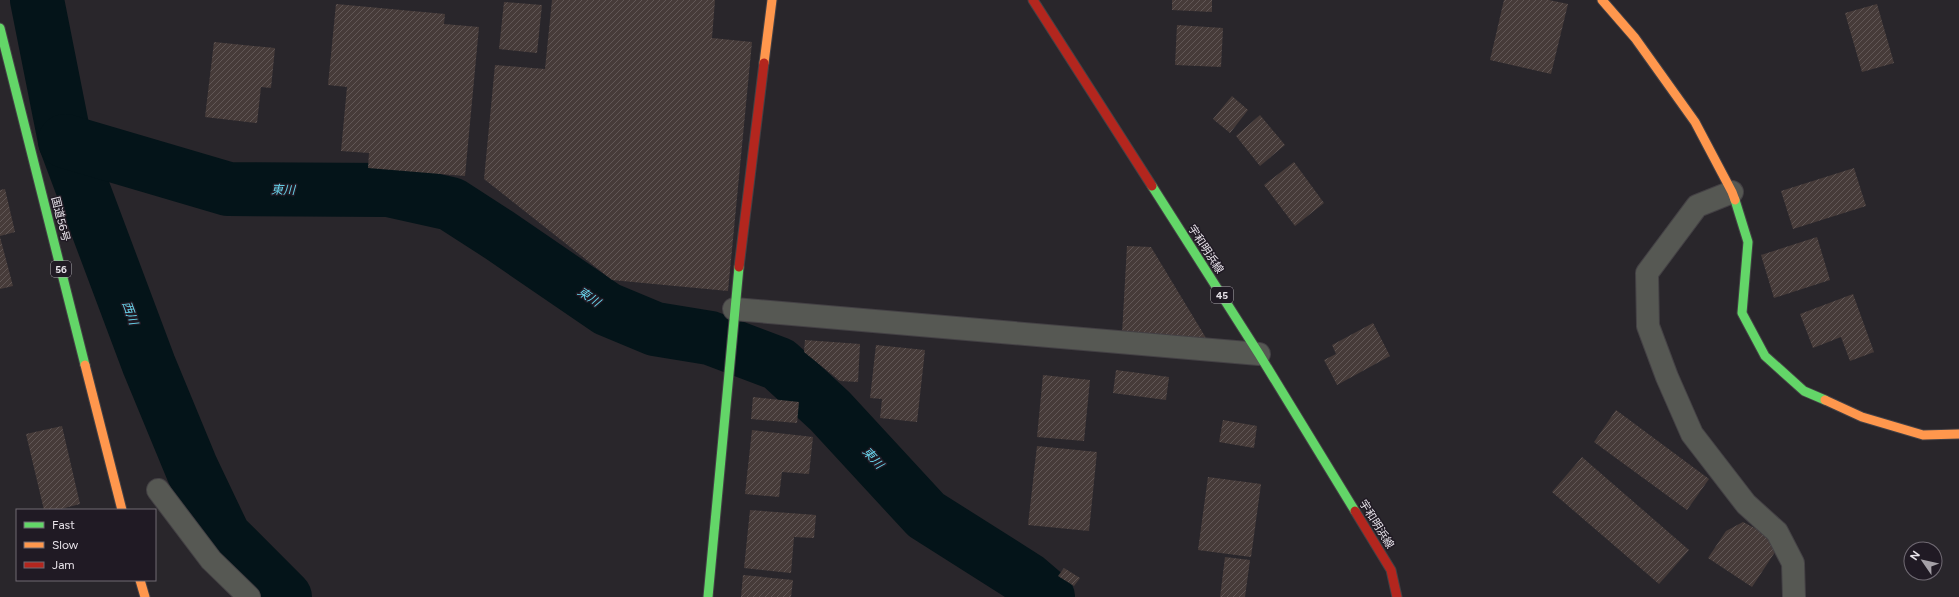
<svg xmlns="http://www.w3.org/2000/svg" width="1959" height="597" viewBox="0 0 1959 597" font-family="Figtree,'Noto Sans JP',sans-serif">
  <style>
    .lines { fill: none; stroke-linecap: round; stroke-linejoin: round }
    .river { stroke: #041419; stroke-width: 54 }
    .building { fill: url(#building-hatch) }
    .street-casing { stroke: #444145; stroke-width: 24 }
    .fast-casing { stroke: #444145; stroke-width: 11 }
    .slow-casing { stroke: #444145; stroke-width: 11 }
    .jam-casing { stroke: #444145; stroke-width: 11 }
    .street { stroke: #565853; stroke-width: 22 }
    .fast { stroke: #63d668; stroke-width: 9 }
    .slow { stroke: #ff974d; stroke-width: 9 }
    .jam { stroke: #b3261e; stroke-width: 9 }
    .labels { text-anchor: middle; stroke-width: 3; stroke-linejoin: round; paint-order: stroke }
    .shield { fill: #201a24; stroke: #aca7af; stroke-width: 1 }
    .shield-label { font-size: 10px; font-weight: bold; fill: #e8e3ea }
    .street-label { font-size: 11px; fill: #e8e3ea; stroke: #201a24 }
    .water-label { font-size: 12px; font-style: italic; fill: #67d3ea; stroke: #201a24 }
  </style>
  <defs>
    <pattern id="building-hatch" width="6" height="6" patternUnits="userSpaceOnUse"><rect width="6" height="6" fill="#463b39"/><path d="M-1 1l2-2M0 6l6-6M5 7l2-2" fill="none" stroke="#615756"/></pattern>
  </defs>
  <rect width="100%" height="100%" fill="#29262b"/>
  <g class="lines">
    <!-- river -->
    <g class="river">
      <path d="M 37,0 L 65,141 L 149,365 L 192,469 L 224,536 L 285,597"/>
      <path d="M 65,141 L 228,189 L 388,190 L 451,204 L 499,235 L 607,309 L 655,329 L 710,338 L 779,364 L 830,411 L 926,515 L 1027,579 L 1048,597"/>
    </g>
  </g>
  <!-- building -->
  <g class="building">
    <path d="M 552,0 L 715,0 L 712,38 L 752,42 L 728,291 L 612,280 L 484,179 L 495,65 L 545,69 Z"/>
    <path d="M 1172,0 L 1212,0 L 1212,12 L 1172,10 Z"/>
    <path d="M 1504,0 L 1549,0 L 1568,4 L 1551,74 L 1490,60 Z"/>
    <path d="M 504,2 L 542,5 L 537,53 L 499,49 Z"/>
    <path d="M 336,4 L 445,14 L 444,24 L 479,27 L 465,176 L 368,168 L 369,153 L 341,151 L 347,87 L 328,85 Z"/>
    <path d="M 1877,4 L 1894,63 L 1862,72 L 1845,13 Z"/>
    <path d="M 1177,25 L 1223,28 L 1221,67 L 1175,65 Z"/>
    <path d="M 214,42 L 275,48 L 271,88 L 261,87 L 257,123 L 205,117 Z"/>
    <path d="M 1232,96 L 1248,110 L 1230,133 L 1213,119 Z"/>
    <path d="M 1260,115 L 1285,145 L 1260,166 L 1236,136 Z"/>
    <path d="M 1294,162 L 1324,203 L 1295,226 L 1264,185 Z"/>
    <path d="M 1854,168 L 1866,206 L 1793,229 L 1781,191 Z"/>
    <path d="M 5,189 L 15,232 L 0,236 L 0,190 Z"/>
    <path d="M 0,237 L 13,286 L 0,289 Z"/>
    <path d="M 1817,237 L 1830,280 L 1774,298 L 1761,255 Z"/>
    <path d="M 1127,246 L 1151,247 L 1206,338 L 1122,334 Z"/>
    <path d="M 1853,294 L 1874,352 L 1850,361 L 1841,337 L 1813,348 L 1800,314 Z"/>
    <path d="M 1373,323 L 1390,356 L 1337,385 L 1324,360 L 1336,354 L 1332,345 Z"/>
    <path d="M 805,340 L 860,344 L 858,382 L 840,381 L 804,352 Z"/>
    <path d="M 876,345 L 925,350 L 917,422 L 880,418 L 882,399 L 870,398 Z"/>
    <path d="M 1116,370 L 1169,377 L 1166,400 L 1113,393 Z"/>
    <path d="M 1043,375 L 1090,380 L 1084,441 L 1037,437 Z"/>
    <path d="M 753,397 L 799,402 L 797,423 L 751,419 Z"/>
    <path d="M 1616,410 L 1709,479 L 1687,510 L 1594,442 Z"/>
    <path d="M 1223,420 L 1257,426 L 1254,448 L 1219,442 Z"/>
    <path d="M 62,426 L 80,504 L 57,510 L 44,510 L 26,434 Z"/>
    <path d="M 752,430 L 813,437 L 809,474 L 782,472 L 779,497 L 745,494 Z"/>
    <path d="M 1037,446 L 1097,452 L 1089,531 L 1028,525 Z"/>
    <path d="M 1582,457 L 1689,550 L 1659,584 L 1552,492 Z"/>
    <path d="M 1208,477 L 1261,484 L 1251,557 L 1198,550 Z"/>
    <path d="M 750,510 L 816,515 L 814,538 L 794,537 L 791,573 L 744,568 Z"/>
    <path d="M 1743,522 L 1766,534 L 1775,552 L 1752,587 L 1708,558 L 1726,531 Z"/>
    <path d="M 1225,557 L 1250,560 L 1245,597 L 1220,597 Z"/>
    <path d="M 1064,568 L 1080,578 L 1074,586 L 1058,576 Z"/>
    <path d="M 743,575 L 793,580 L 791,597 L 741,597 Z"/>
  </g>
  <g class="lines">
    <!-- street casing -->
    <g class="street-casing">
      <g id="street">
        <path d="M 1732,192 L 1697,206 L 1647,273 L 1648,326 L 1667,377 L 1692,434 L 1746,504 L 1777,532 L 1793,563 L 1794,597"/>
        <path d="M 734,309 L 1259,354"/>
        <path d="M 158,490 L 211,560 L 249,597"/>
      </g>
    </g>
    <!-- fast casing -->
    <g class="fast-casing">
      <g id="fast">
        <path d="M 0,28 L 85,365"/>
        <path d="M 1152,186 L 1259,354 L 1355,511"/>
        <path d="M 1735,200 L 1748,242 L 1742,313 L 1765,356 L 1804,391 L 1825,400"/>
        <path d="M 708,597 L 739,267"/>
      </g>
    </g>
    <!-- slow casing -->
    <g class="slow-casing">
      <g id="slow">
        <path d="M 1602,0 L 1635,38 L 1695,122 L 1732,192 L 1735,200"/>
        <path d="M 764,63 L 772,0"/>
        <path d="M 85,365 L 122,510"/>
        <path d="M 1825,400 L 1862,417 L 1923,435 L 1959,434"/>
        <path d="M 140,580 L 145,597"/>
      </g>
    </g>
    <!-- jam casing -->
    <g class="jam-casing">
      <g id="jam">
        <path d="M 1033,0 L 1152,186"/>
        <path d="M 739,267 L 764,63"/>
        <path d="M 1355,511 L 1391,570 L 1397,597"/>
      </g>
    </g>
    <!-- street -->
    <use href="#street" class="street"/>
    <!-- fast -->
    <use href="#fast" class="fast"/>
    <!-- slow -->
    <use href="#slow" class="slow"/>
    <!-- jam -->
    <use href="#jam" class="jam"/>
  </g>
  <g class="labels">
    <!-- shield labels -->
    <g class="shield">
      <rect x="51" y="261" width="20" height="16" rx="3"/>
      <rect x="1211" y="287" width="22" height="16" rx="3"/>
    </g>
    <g class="shield-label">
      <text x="61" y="273">56</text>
      <text x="1222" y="299">45</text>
    </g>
    <!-- street labels -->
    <g class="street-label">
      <text transform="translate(61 219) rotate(76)" y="4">国道56号</text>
      <text transform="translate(1206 249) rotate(57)" y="4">宇和明浜線</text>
      <text transform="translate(1377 524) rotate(58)" y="4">宇和明浜線</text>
    </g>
    <!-- water labels -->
    <g class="water-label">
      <text transform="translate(283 190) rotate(1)" y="4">東川</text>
      <text transform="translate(589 297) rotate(34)" y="4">東川</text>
      <text transform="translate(130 313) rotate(70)" y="4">西川</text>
      <text transform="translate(873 458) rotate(47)" y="4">東川</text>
    </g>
  </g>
  <!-- legend -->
  <rect x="16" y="509" width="140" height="72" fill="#201a24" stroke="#706a73"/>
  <rect x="24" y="522" width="20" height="6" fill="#63d668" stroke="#706a73"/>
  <text x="52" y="529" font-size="12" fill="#e8e3ea">Fast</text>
  <rect x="24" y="542" width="20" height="6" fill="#ff974d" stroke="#706a73"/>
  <text x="52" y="549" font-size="12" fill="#e8e3ea">Slow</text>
  <rect x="24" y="562" width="20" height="6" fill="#b3261e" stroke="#706a73"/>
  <text x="52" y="569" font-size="12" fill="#e8e3ea">Jam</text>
  <!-- north arrow -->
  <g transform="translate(1923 561) rotate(304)"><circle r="19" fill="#201a24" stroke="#706a73"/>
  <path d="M0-3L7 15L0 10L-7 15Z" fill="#a5a1a7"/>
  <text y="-6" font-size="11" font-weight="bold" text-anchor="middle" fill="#e8e3ea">N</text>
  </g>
</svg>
